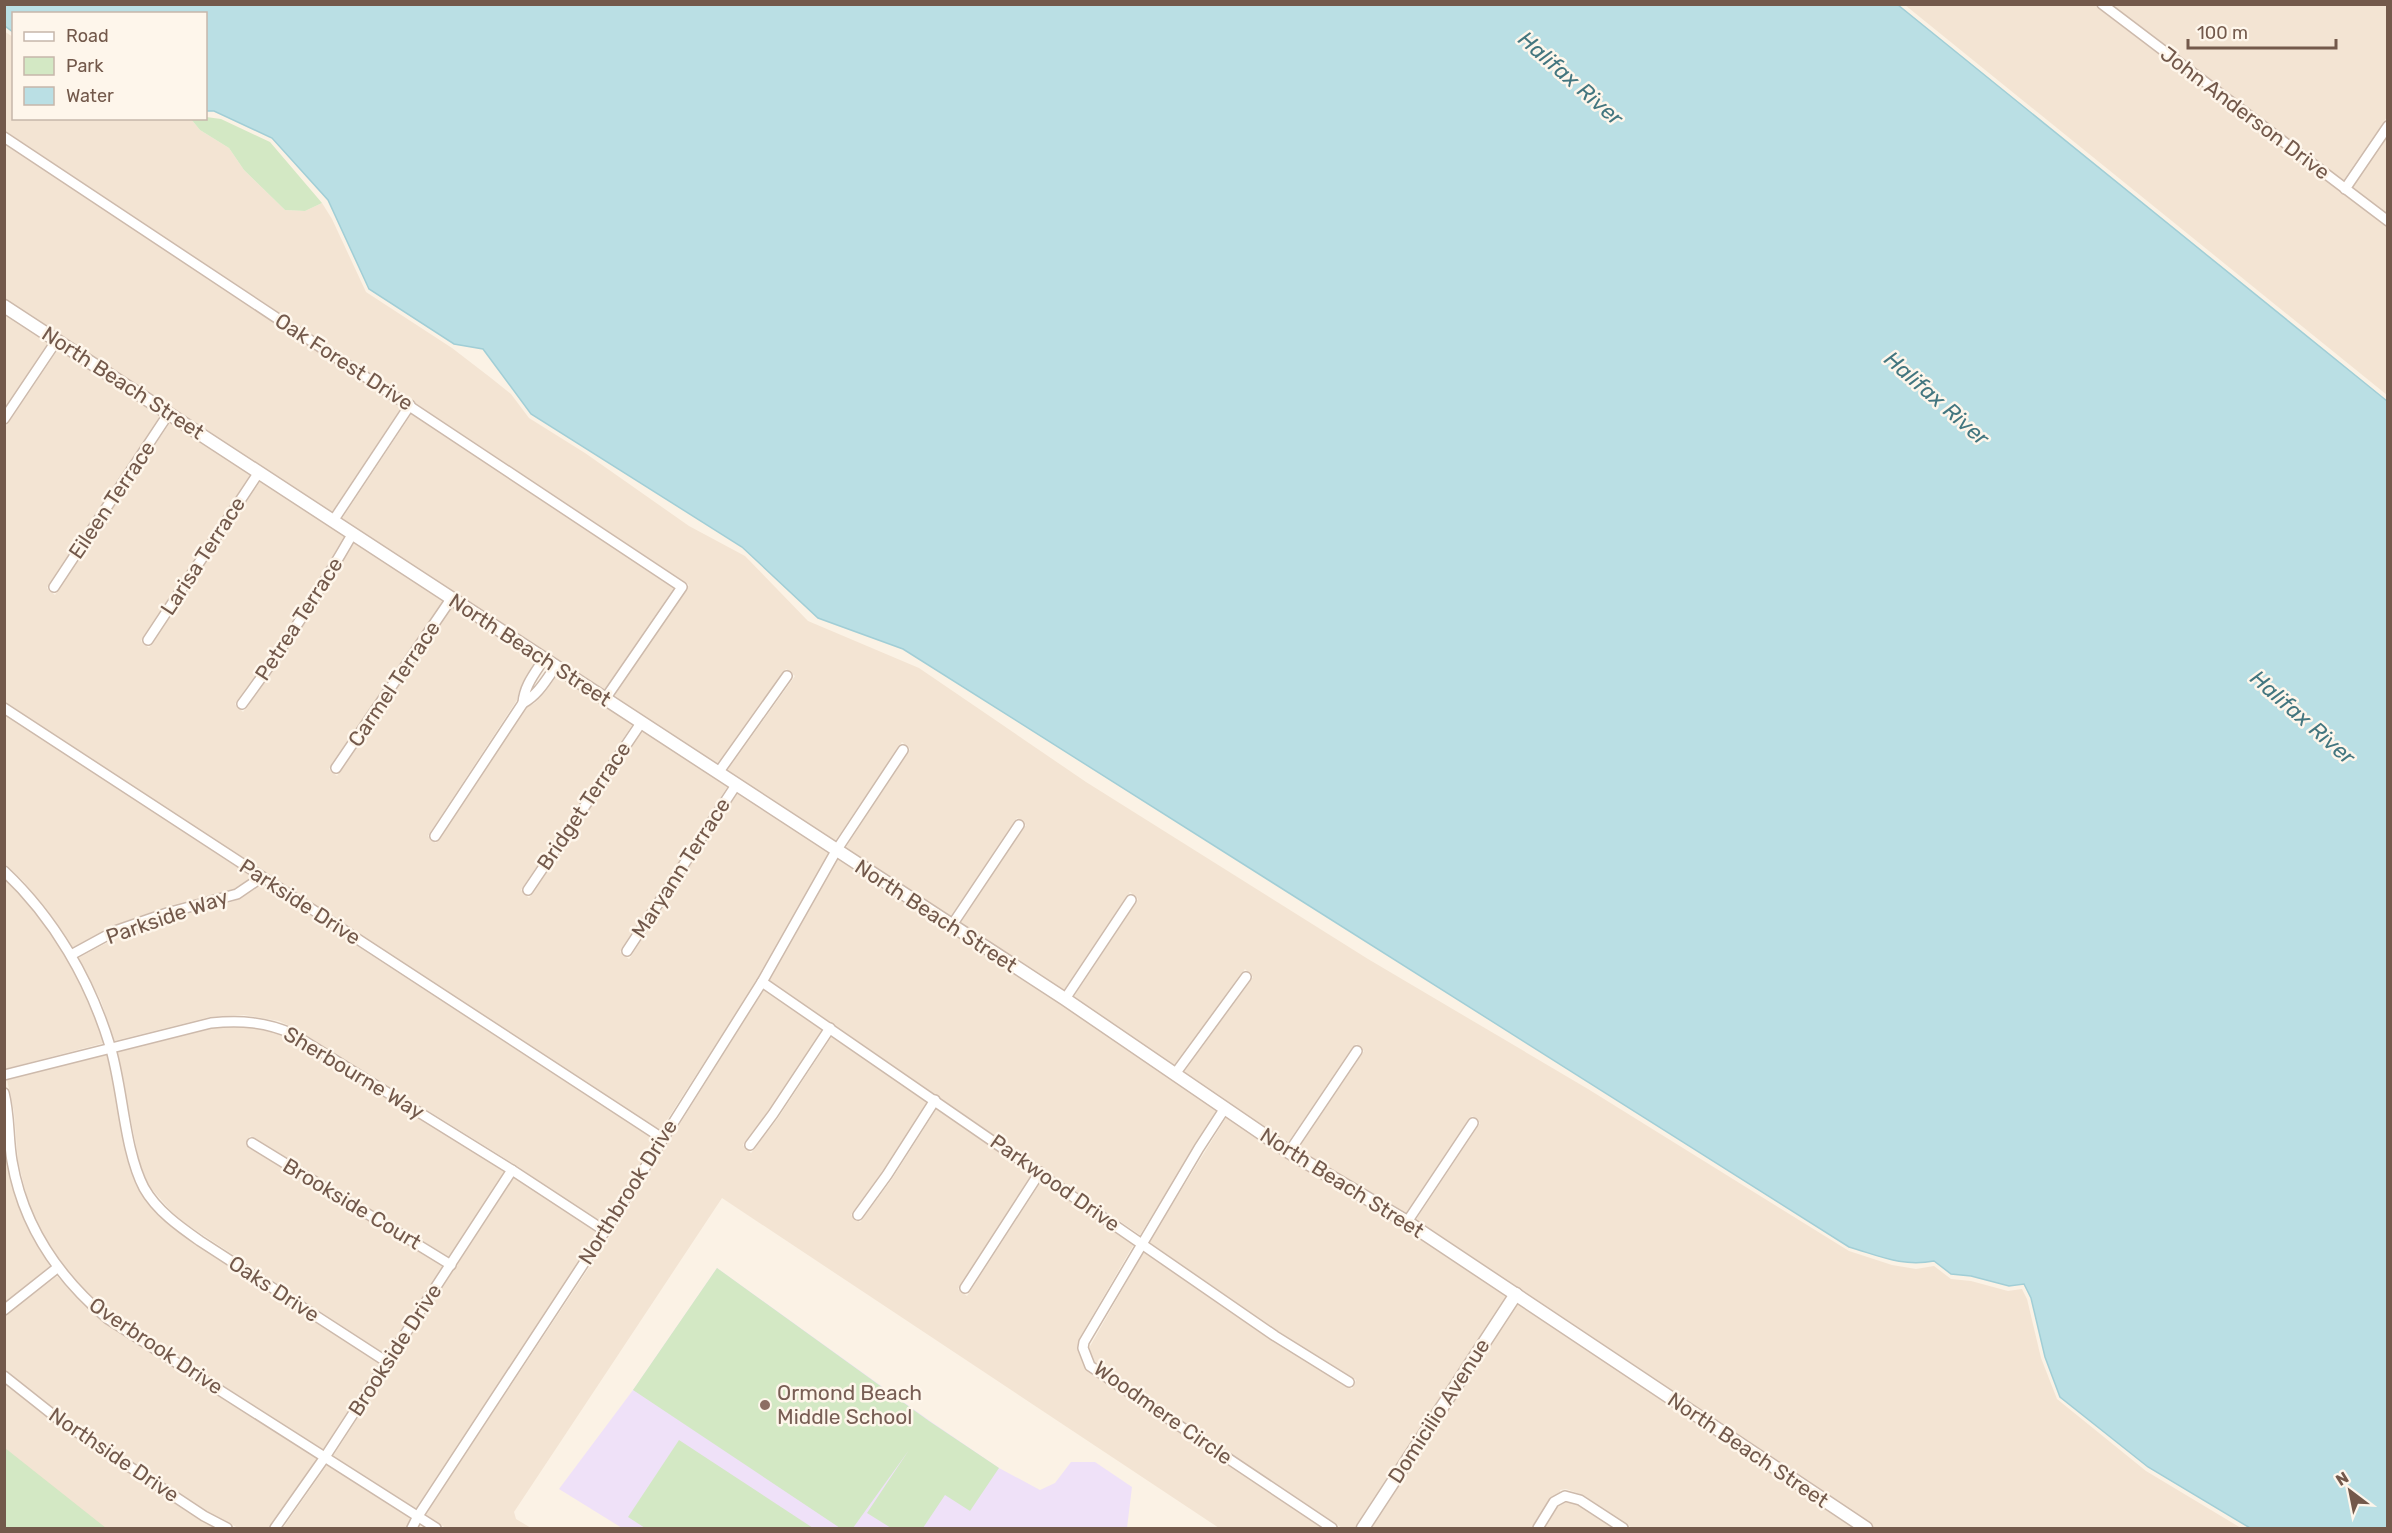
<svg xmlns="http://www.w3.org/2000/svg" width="2392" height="1533" viewBox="0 0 2392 1533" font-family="Rubik,sans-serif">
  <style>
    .residential { fill: #f3e4d3 }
    .education { fill: #efe1f8 }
    .green { fill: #d3e8c4 }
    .water { fill: #badfe4; stroke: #a1ced6; stroke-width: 1.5 }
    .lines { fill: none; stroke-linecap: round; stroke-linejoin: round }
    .minor-casing { stroke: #cdbaac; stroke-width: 12 }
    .tertiary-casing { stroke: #cdbaac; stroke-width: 15 }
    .minor { stroke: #fff; stroke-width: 9 }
    .tertiary { stroke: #fff; stroke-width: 12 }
    .education-dot { fill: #8d6e63; stroke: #fef6eb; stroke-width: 2 }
    .labels { text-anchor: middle; stroke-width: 5; stroke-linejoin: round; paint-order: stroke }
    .street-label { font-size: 21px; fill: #73594b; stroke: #fef6eb }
    .education-label { font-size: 21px; fill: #785e54; stroke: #fef6eb; text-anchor: start }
    .water-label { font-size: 22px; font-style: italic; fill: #43767f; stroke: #fef6eb }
  </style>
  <rect width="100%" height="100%" fill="#fbf2e5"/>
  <!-- residential -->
  <g class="residential">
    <path d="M 1905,5 L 2094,5 L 2387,227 L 2387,395 Z"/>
    <path d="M 2111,5 L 2387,5 L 2387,117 L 2343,181 Z"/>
    <path d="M 4,31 L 13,37 L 14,118 L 191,119 L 200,130 L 229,148 L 244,170 L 285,210 L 305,211 L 322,203 L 332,219 L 366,292 L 452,348 L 491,378 L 511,394 L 529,418 L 585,453 L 689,526 L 745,556 L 808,621 L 919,668 L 1086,782 L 1368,959 L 1588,1089 L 1849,1251 L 1892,1265 L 1916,1269 L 1934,1266 L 1951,1279 L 1971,1281 L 2008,1291 L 2022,1289 L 2027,1299 L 2041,1358 L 2057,1399 L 2146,1471 L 2241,1528 L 1875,1528 L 1415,1221 L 1480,1123 L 1472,1116 L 1405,1215 L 1297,1150 L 1364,1051 L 1356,1044 L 1287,1144 L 1183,1073 L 1253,977 L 1245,969 L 1174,1067 L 1073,998 L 1138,899 L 1130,892 L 1063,992 L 959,924 L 1026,825 L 1017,818 L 950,918 L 844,850 L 910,749 L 902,742 L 834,843 L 726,772 L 795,676 L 786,669 L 716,766 L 613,698 L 689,585 L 5,131 Z"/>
    <path d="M 2387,137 L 2387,214 L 2352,188 Z"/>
    <path d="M 4,143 L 402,407 L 332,513 L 5,300 Z"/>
    <path d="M 5,312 L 49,342 L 5,409 Z"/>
    <path d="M 59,348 L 162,415 L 47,588 L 55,595 L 171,421 L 251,474 L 141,641 L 149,648 L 261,480 L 346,535 L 268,659 L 235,704 L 243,712 L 277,666 L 355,541 L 444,600 L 329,769 L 337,776 L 453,606 L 537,660 L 525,678 L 519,691 L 517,700 L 428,836 L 436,843 L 526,707 L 535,703 L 545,692 L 558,674 L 633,724 L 521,890 L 529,898 L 642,730 L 728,786 L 620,952 L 629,959 L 738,792 L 829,852 L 758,979 L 660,1131 L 5,702 L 4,429 Z"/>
    <path d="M 412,413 L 674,588 L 603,692 L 341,520 Z"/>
    <path d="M 4,714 L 252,877 L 234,889 L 165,907 L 113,926 L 72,948 L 59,927 L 24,882 L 5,864 Z"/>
    <path d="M 838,858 L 1063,1004 L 1218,1109 L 1140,1235 L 769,981 Z"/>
    <path d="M 4,878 L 16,889 L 51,933 L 66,957 L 91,1005 L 104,1043 L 5,1069 Z"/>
    <path d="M 262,884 L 655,1140 L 603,1224 L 511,1162 L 296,1029 L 279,1021 L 244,1015 L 210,1017 L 114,1041 L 101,1001 L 78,958 L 118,937 L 169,918 L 218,907 L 239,899 Z"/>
    <path d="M 764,989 L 823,1029 L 769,1111 L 743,1145 L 751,1153 L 778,1118 L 832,1036 L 928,1101 L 883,1172 L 851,1215 L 860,1222 L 892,1179 L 937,1108 L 1033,1174 L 958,1289 L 967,1296 L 1042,1180 L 1134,1244 L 1079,1339 L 1078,1349 L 1087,1370 L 1323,1528 L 1219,1528 L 722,1198 L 514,1512 L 516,1519 L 531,1528 L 446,1528 L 425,1515 L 608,1239 Z"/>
    <path d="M 244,1026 L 276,1032 L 291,1038 L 505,1171 L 449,1257 L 250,1136 L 246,1145 L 444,1266 L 385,1354 L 177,1218 L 149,1186 L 139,1161 L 117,1051 L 213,1028 Z"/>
    <path d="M 107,1054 L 129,1163 L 140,1190 L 157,1213 L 171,1227 L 198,1246 L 379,1363 L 323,1450 L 111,1314 L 87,1295 L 61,1265 L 40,1231 L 28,1202 L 18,1161 L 14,1112 L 7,1080 Z"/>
    <path d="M 1227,1116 L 1404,1226 L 1508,1295 L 1356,1528 L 1342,1528 L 1094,1363 L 1089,1348 L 1144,1251 L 1272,1340 L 1352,1389 L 1356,1380 L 1277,1331 L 1149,1242 Z"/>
    <path d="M 4,1126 L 7,1162 L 18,1204 L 31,1235 L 50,1266 L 5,1303 Z"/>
    <path d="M 514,1177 L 598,1233 L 416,1509 L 333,1456 Z"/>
    <path d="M 57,1276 L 81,1302 L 106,1323 L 318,1458 L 268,1528 L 238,1528 L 206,1511 L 65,1417 L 20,1383 L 5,1369 L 4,1317 Z"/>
    <path d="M 1518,1302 L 1857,1528 L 1632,1528 L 1583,1495 L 1566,1489 L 1560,1490 L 1560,1492 L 1550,1499 L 1531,1528 L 1370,1528 Z"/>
    <path d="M 4,1383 L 60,1426 L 216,1528 L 81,1528 L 5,1470 Z"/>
    <path d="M 327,1465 L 411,1518 L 406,1528 L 283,1528 Z"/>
    <path d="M 1566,1502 L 1579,1505 L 1614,1528 L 1544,1528 L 1558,1507 Z"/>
  </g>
  <!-- education -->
  <path class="education" d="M 717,1268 L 930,1421 L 999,1468 L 1040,1490 L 1055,1483 L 1071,1462 L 1095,1462 L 1132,1487 L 1127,1528 L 622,1528 L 559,1489 L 633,1390 Z"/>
  <!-- green -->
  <g class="green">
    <path d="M 206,117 L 221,119 L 270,142 L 322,203 L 305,211 L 285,210 L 244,170 L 229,148 L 200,130 L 191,119 Z"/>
    <path d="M 717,1268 L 929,1421 L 999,1468 L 970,1511 L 945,1495 L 923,1528 L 891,1528 L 867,1513 L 909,1450 L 853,1528 L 840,1528 L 633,1390 Z"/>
    <path d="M 679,1440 L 813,1528 L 645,1528 L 628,1517 Z"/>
    <path d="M 5,1448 L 106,1528 L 5,1528 Z"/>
  </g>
  <!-- water -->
  <path class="water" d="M 4,5 L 1898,5 L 2387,401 L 2387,1528 L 2250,1528 L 2148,1467 L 2060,1397 L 2045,1357 L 2031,1298 L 2024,1284 L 2009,1286 L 1971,1276 L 1951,1274 L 1934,1261 C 1902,1267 1880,1256 1849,1247 L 903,649 L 818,618 L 742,547 L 531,414 L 483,349 L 454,344 L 369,289 L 328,200 L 272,138 L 214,111 L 206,111 L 206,14 L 14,14 L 13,32 L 5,26 Z"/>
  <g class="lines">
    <!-- minor casing -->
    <g class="minor-casing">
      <g id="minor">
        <path d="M 2102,4 L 2388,221"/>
        <path d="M 4,137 L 682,587 L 605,699"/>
        <path d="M 2345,189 L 2388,126"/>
        <path d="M 4,419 L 57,340"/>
        <path d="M 333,521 L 410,405"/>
        <path d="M 54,587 L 169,413"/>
        <path d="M 148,640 L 259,472"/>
        <path d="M 544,659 C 535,673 524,686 523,703 C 538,695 546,680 556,666"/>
        <path d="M 242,704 C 283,649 319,592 353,533"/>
        <path d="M 4,708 L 662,1138"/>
        <path d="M 336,768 L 451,599"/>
        <path d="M 718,773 L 787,676"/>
        <path d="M 435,836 L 523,703"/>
        <path d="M 4,871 C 54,918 90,980 110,1046 C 123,1088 124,1150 144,1188 C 157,1211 180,1227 200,1241 L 387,1362"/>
        <path d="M 528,890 L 641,723"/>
        <path d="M 952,925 L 1019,825"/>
        <path d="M 627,951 L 736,785"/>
        <path d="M 71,955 L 115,931 L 167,913 L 237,894 L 262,877"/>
        <path d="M 762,982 L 1275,1336 L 1349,1382"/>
        <path d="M 1065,999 L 1131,900"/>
        <path d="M 1175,1074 L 1246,977"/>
        <path d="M 4,1075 L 211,1023 C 241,1020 266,1022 293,1034 L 512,1170 L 605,1231"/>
        <path d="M 4,1093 C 10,1116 8,1138 12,1161 C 23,1226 58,1277 108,1319 L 436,1528"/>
        <path d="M 1225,1108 L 1199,1148 L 1084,1342 L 1083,1348 L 1090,1366 L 1332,1528"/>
        <path d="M 252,1143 L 451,1265"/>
        <path d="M 750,1145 L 773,1114 L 830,1028"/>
        <path d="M 1289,1152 L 1357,1051"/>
        <path d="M 858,1215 L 887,1175 L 935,1100"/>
        <path d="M 1407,1222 L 1473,1123"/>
        <path d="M 965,1288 L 1040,1172"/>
        <path d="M 4,1310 L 57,1268"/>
        <path d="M 4,1376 L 62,1422 L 204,1516 L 227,1528"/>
        <path d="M 275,1528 L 325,1457 L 512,1170"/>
        <path d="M 412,1528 L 418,1516 L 605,1231 L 762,982 L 836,851 L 903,750"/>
        <path d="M 1538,1528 L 1554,1502 L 1565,1496 L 1580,1500 L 1623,1528"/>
      </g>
    </g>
    <!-- tertiary casing -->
    <g class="tertiary-casing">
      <g id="tertiary">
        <path d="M 4,306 L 1065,999 L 1289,1152 L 1407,1222 L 1866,1528"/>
        <path d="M 1363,1528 L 1516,1294"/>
      </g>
    </g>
    <!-- minor -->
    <use href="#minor" class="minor"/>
    <!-- tertiary -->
    <use href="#tertiary" class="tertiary"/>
  </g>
  <!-- markers -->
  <circle class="education-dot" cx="765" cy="1405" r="6"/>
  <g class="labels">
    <!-- street labels -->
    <g class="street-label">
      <text transform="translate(2245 113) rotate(37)" y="7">John Anderson Drive</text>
      <text transform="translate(344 362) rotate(33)" y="7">Oak Forest Drive</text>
      <text transform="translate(123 383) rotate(33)" y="7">North Beach Street</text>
      <text transform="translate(112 500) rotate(-56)" y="7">Eileen Terrace</text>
      <text transform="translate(203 556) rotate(-57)" y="7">Larisa Terrace</text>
      <text transform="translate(299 619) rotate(-57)" y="7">Petrea Terrace</text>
      <text transform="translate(530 650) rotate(33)" y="7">North Beach Street</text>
      <text transform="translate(394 684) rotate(-56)" y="7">Carmel Terrace</text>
      <text transform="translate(584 806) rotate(-56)" y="7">Bridget Terrace</text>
      <text transform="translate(681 868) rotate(-57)" y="7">Maryann Terrace</text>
      <text transform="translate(300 902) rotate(33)" y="7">Parkside Drive</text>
      <text transform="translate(936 916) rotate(33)" y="7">North Beach Street</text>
      <text transform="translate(167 917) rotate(-19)" y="7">Parkside Way</text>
      <text transform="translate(354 1073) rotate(31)" y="7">Sherbourne Way</text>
      <text transform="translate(1055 1183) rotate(35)" y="7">Parkwood Drive</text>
      <text transform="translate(1342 1183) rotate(32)" y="7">North Beach Street</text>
      <text transform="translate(628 1192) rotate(-58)" y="7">Northbrook Drive</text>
      <text transform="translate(352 1204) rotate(31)" y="7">Brookside Court</text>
      <text transform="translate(274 1289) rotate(33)" y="7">Oaks Drive</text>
      <text transform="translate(156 1346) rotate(34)" y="7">Overbrook Drive</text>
      <text transform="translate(395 1350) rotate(-57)" y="7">Brookside Drive</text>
      <text transform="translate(1439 1411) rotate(-57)" y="7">Domicilio Avenue</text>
      <text transform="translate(1163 1413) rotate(35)" y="7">Woodmere Circle</text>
      <text transform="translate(1748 1450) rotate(34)" y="7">North Beach Street</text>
      <text transform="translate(114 1455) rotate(34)" y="7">Northside Drive</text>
    </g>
    <!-- education labels -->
    <g class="education-label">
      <text x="777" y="1400">Ormond Beach<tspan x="777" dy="24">Middle School</tspan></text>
    </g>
    <!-- water labels -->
    <g class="water-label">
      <text transform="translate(1571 78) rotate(41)" y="8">Halifax River</text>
      <text transform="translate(1937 398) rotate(41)" y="8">Halifax River</text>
      <text transform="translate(2303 717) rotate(41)" y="8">Halifax River</text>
    </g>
  </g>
  <!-- border -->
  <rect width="2392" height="1533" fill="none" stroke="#73594b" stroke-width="12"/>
  <!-- legend -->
  <rect x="12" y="12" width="195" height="108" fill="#fef6eb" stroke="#c6b7ab" stroke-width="1.5"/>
  <rect x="24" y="32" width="30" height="9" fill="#ffffff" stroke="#c6b7ab" stroke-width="1.5"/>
  <text x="66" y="42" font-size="18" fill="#73594b">Road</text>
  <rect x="24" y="57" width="30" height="18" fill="#d3e8c4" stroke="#c6b7ab" stroke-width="1.5"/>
  <text x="66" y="72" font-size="18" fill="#73594b">Park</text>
  <rect x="24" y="87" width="30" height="18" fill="#badfe4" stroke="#c6b7ab" stroke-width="1.5"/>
  <text x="66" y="102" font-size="18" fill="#73594b">Water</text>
  <!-- north arrow -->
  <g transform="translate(2350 1491) rotate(328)" stroke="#fef6eb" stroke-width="4.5" paint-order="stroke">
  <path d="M0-4.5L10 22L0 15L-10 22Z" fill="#73594b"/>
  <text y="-9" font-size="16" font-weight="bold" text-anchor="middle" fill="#73594b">N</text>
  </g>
  <!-- scale -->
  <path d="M2188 39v9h148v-9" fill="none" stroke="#73594b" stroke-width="3"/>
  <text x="2197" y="39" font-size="18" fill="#73594b" stroke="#fef6eb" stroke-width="4.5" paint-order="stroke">100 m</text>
</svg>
